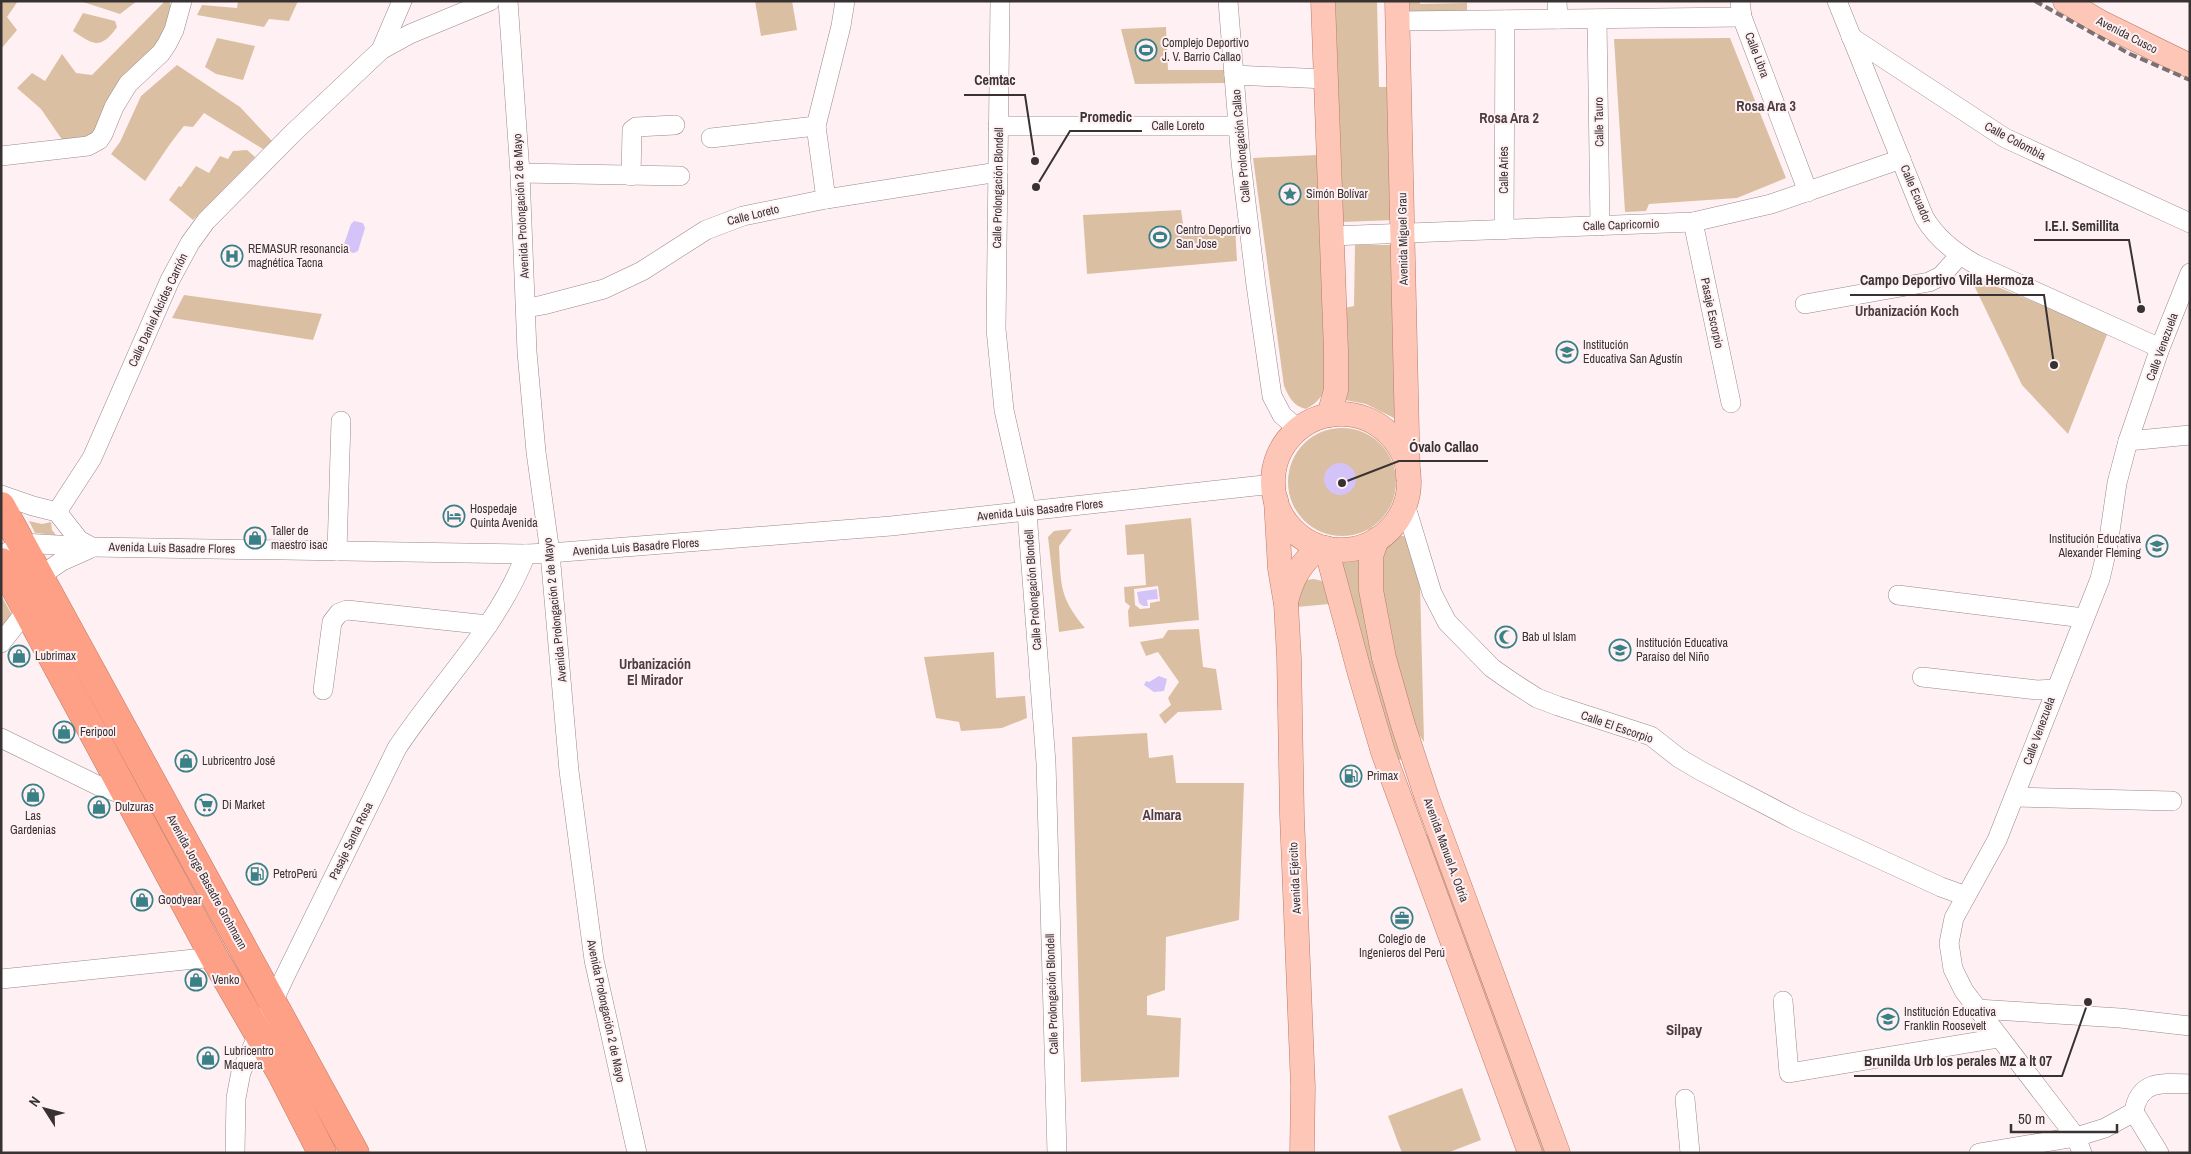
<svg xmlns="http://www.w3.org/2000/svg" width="2191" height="1154" viewBox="0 0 2191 1154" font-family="'Archivo Narrow',sans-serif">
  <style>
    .green { fill: #dabfa2; fill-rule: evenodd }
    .water { fill: #d3c3f8 }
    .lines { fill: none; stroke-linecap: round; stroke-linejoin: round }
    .minor-casing { stroke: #99888c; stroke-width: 20 }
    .major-casing { stroke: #b97a69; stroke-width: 25 }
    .highway-casing { stroke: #b97a69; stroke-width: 29 }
    .minor { stroke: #fff; stroke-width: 19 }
    .major { stroke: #fec6b6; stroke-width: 24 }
    .highway { stroke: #fea086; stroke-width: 28 }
    .rail { stroke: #7a7172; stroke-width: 4; stroke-dasharray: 8 4; stroke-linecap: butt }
    .labels { text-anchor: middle; stroke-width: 4; stroke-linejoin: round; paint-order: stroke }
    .street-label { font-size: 12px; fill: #383233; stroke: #fff1f3 }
    .poi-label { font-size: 12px; fill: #383233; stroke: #fff1f3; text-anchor: start }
    .neighbourhood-label { font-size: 14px; font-weight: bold; fill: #4b3d40; stroke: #fff1f3 }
    .quarter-label { font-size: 15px; font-weight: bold; fill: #4b3d40; stroke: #fff1f3 }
    .leader { fill: none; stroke: #383233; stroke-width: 2 }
    .callout-dot { fill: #383233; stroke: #fff1f3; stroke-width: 2 }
    .callout-label { font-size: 14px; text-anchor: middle; font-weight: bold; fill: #383233; stroke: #fff1f3; stroke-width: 4; stroke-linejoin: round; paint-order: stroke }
  </style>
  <rect width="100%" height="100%" fill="#fff1f3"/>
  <!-- green -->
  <g class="green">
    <path d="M 1,1 L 18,1 L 7,17 L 17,30 L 1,49 Z"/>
    <path d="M 80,1 L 137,1 L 120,14 Z"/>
    <path d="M 165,1 L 169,1 L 171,6 L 165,43 L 94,135 L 63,141 L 41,109 L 17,88 L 32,73 L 45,81 L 62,54 L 76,73 L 92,75 Z"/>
    <path d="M 238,1 L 298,1 L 289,21 L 269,19 L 264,27 L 197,15 L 202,5 L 237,8 Z"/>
    <path d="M 755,1 L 792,1 L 797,30 L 761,36 Z"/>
    <path d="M 1335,1 L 1377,1 L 1379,87 L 1391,87 L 1394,220 L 1343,222 Z"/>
    <path d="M 1409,1 L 1420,1 L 1420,4 L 1467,3 L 1467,14 L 1410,18 Z"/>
    <path d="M 83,13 L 115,21 L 117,27 C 101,50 93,45 73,31 Z"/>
    <path d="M 1166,27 L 1168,70 L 1224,70 L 1225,83 L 1135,84 L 1121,29 Z"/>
    <path d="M 217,38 L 255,46 L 243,80 L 216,74 L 205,67 Z"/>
    <path d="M 1730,38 L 1786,178 L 1737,198 L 1649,204 L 1646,211 L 1625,212 L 1614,39 Z"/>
    <path d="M 177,65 L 240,107 L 272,141 L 263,149 L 204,113 L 193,127 L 184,126 C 169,144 158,162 145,181 L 111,154 L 120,142 L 141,96 Z"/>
    <path d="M 247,150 L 255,157 L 193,220 L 169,200 L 179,186 L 181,187 L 196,166 L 209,173 L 220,156 L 228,159 L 233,151 Z"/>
    <path d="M 1317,155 L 1329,379 C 1324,394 1319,402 1306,409 C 1293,406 1289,397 1284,386 L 1253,158 Z"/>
    <path d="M 1181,210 L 1184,231 L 1235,226 L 1237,261 L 1087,274 L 1083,215 Z"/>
    <path d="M 1355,245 L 1394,245 L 1398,420 L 1366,404 L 1345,400 L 1344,308 L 1354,306 Z"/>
    <path d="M 1973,277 L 2108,332 L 2068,434 L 2022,385 L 1971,279 Z"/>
    <path d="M 184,295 L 322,314 L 313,340 L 172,318 Z"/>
    <circle cx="1342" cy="482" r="54"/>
    <path d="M 1191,518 L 1199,620 L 1129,627 L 1128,611 L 1130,606 L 1125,602 L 1124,587 L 1146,585 L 1144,554 L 1127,555 L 1125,525 ZM 1158,586 L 1160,601 L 1150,603 L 1150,608 L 1140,609 L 1135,605 L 1134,589 Z"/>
    <path d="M 29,521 L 42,524 L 51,522 L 52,530 L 56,535 L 35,533 Z"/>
    <path d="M 1072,529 L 1059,546 C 1061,585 1059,597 1085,628 L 1059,632 L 1048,537 L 1054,531 Z"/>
    <path d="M 1399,535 L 1407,537 L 1420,584 L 1424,742 L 1414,727 L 1383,607 L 1381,553 L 1390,540 Z"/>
    <path d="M 1361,555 L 1402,759 L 1396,761 L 1341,567 L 1345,558 Z"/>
    <path d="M 1314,579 L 1322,581 L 1326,588 L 1329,604 L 1297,607 L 1305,580 Z"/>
    <path d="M 1,595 L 11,613 L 10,618 L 1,629 Z"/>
    <path d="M 1199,629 L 1203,667 L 1216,669 L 1222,710 L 1178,712 L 1165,724 L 1159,715 L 1171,705 L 1168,698 L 1179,682 L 1158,652 L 1146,656 L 1140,642 L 1163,638 L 1168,630 Z"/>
    <path d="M 994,652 L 996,698 L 1025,696 L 1027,718 L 1002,728 L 961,731 L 959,722 L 936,718 L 924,657 Z"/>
    <path d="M 1147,733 L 1149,758 L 1173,755 L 1176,783 L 1244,783 L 1239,920 L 1166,937 L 1165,990 L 1147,996 L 1147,1015 L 1181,1018 L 1179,1077 L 1081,1082 L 1072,737 Z"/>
    <path d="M 1426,834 L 1431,835 L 1549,1153 L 1537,1153 Z"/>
    <path d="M 1462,1088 L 1481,1140 L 1447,1153 L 1402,1153 L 1388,1116 Z"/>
  </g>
  <!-- water -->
  <g class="water">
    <path d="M 354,221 L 363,223 L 365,228 L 358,251 L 354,253 L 346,251 L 343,247 L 351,224 Z"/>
    <circle cx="1340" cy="479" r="16"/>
    <path d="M 1157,589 L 1158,599 L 1147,600 L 1148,606 L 1143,606 L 1139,603 L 1137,592 Z"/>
    <path d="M 1159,676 L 1167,679 L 1164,691 L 1154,692 L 1144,685 L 1146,681 L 1149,682 Z"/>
  </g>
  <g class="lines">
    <!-- minor casing -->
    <g class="minor-casing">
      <g id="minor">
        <path d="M 508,1 L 520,173 L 527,352 L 536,452 L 550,553 L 569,771 L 594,960 L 637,1153"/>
        <path d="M 1000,1 L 996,329 L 1004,410 L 1027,512 L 1046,763 L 1057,1153"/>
        <path d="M 1228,1 L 1241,162 L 1256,285 L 1272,396 L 1282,415 L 1298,429"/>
        <path d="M 1557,1 L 1558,19"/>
        <path d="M 1740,1 L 1742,17 L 1808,192"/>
        <path d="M 1837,1 L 1924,217 C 1936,238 1954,252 1975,264 L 2160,348"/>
        <path d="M 1597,19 L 1600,226"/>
        <path d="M 1398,21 L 1742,17"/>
        <path d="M 1851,37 L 2005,138 L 2190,223"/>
        <path d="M 381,50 L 402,1"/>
        <path d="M 1234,75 L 1326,79"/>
        <path d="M 998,126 L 1237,126"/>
        <path d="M 711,138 L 816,126"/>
        <path d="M 1,156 L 88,146 L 99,140 L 103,134 L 114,107 L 128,84 L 161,53 L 167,44 L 174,30 L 182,1"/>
        <path d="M 520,173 L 680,176"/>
        <path d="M 631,176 L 632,130 L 636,127 L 675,125"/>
        <path d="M 826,199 L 816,126 L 841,26 L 845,1"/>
        <path d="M 1693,222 L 1731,403"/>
        <path d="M 1504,230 L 1505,20"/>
        <path d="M 1331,236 L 1693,222 L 1771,204 L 1901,159"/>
        <path d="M 1805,304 L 1929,282 L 1941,276 L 1960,255"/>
        <path d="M 526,308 L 543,305 L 604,289 L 642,271 L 706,230 L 743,216 L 826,199 L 998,172"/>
        <path d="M 2128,441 L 2190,435"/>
        <path d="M 1,495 L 33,506 L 57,512 L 79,540 L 92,547"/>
        <path d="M 1405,504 L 1432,593 L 1447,622 L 1492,668 L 1512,682 L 1537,698 L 1558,706 L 1651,736 L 1679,758 L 1701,771 L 1797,821 L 1941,887 L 1966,896"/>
        <path d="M 57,512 L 92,458 L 170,280 L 190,243 L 206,221 L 293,133 L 381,50 L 410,34 L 490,1"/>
        <path d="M 337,551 L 341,421"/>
        <path d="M 1,556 L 22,543 L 92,547 L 526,554 L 550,553 L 891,526 L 1273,484"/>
        <path d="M 1898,595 L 2084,618"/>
        <path d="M 1,643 L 27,610 L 49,570 L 62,561 L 89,549"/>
        <path d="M 1922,677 L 2037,690 L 2055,689"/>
        <path d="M 323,690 L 332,622 L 339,613 L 347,610 L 488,625"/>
        <path d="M 1,738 L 99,786 L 128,796"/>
        <path d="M 2015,797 L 2172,801"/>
        <path d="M 1,979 L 214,957"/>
        <path d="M 1783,1001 L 1789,1073 L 1999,1038"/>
        <path d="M 1977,1009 L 2120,1018 L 2190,1026"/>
        <path d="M 1685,1099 L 1690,1153"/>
        <path d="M 2134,1112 L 2159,1153"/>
        <path d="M 235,1153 L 236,1098 L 241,1072 L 284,978 L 397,748 C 440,683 498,627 526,554"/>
        <path d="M 1979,1153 L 2076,1137 L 2105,1128 L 2134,1112 C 2139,1080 2162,1083 2190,1084"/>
        <path d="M 2082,1153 L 2076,1137 L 1964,991 L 1953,969 L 1949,943 L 1954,918 L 1997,840 L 2100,579 L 2108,545 L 2117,483 L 2128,441 L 2160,348 L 2190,273"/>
      </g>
    </g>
    <!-- major casing -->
    <g class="major-casing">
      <g id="major">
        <path d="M 1323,1 L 1336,351 L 1336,390 L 1329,415"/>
        <path d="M 1397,1 L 1408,476"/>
        <path d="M 2065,1 L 2100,22 L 2190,66"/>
        <circle cx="1341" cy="482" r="68"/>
        <path d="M 1276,500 L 1280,569 L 1286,604 L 1289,657 L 1292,816 L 1303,1087 L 1302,1153"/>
        <path d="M 1377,539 L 1371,556 L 1371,590 L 1384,658 L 1403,725 L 1427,798 L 1558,1153"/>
        <path d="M 1326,548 L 1360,674 L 1383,752 L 1530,1153"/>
        <path d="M 1286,602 C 1292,577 1300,565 1319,547"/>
      </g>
    </g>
    <!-- highway casing -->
    <g class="highway-casing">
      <g id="highway">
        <path d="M 1,506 L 355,1153"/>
        <path d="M 1,562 L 214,957 L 281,1073 L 322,1153"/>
      </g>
    </g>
    <!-- minor -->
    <use href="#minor" class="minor"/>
    <!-- major -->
    <use href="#major" class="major"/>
    <!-- highway -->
    <use href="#highway" class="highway"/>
    <!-- rail -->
    <path class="rail" d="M 2035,1 L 2130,54 L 2190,80"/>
  </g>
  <!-- icons -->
  <defs>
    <g id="stadium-ring" transform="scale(1.125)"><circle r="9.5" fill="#fff1f3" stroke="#398186" stroke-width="1.5"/><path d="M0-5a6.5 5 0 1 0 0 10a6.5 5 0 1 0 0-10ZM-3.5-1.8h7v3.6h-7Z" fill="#398186"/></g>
    <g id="sight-ring" transform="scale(1.125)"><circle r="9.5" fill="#fff1f3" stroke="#398186" stroke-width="1.5"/><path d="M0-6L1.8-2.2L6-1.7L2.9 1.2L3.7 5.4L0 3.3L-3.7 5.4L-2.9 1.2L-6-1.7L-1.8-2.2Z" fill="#398186"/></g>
    <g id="hospital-ring" transform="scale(1.125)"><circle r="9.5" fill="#fff1f3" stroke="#398186" stroke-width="1.5"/><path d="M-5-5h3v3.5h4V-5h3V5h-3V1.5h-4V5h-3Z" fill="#398186"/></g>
    <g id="school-ring" transform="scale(1.125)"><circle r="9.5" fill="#fff1f3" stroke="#398186" stroke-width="1.5"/><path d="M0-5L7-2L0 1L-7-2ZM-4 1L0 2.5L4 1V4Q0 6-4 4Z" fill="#398186"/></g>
    <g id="hotel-ring" transform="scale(1.125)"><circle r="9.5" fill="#fff1f3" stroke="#398186" stroke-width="1.5"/><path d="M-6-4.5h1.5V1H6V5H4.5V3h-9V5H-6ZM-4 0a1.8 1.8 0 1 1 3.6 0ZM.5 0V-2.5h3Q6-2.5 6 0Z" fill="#398186"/></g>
    <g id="shop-ring" transform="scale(1.125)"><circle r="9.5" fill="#fff1f3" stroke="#398186" stroke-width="1.5"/><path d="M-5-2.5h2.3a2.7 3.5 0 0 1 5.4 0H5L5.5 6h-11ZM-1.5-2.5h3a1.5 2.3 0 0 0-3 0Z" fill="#398186"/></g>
    <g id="mosque-ring" transform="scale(1.125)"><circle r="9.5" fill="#fff1f3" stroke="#398186" stroke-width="1.5"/><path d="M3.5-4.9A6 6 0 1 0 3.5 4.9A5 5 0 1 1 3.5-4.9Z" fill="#398186"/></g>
    <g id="fuel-ring" transform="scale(1.125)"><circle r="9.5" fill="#fff1f3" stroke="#398186" stroke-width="1.5"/><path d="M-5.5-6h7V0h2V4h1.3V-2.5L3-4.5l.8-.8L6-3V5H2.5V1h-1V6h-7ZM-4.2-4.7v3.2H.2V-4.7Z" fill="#398186"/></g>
    <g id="supermarket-ring" transform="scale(1.125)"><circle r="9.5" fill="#fff1f3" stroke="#398186" stroke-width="1.5"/><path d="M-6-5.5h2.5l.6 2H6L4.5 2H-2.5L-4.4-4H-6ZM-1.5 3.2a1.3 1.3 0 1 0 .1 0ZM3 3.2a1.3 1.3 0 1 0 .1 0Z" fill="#398186"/></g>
    <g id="office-ring" transform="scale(1.125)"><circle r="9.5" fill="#fff1f3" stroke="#398186" stroke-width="1.5"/><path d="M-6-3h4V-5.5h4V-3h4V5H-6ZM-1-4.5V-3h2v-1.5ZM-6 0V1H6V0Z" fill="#398186"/></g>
  </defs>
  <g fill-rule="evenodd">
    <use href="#stadium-ring" x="1146" y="50"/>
    <use href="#sight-ring" x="1290" y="194"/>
    <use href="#stadium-ring" x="1160" y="237"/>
    <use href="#hospital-ring" x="232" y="256"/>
    <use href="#school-ring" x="1567" y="352"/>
    <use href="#hotel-ring" x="454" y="516"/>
    <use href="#shop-ring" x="255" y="538"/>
    <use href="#school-ring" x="2157" y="546"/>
    <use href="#mosque-ring" x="1506" y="637"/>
    <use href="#school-ring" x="1620" y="650"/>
    <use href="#shop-ring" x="19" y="656"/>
    <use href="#shop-ring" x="64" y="732"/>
    <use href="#shop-ring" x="186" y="761"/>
    <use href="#fuel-ring" x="1351" y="776"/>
    <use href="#shop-ring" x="33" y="795"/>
    <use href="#supermarket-ring" x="206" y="805"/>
    <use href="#shop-ring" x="99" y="807"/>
    <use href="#fuel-ring" x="257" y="874"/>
    <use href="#shop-ring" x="142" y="900"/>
    <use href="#office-ring" x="1402" y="918"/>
    <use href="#shop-ring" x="196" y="980"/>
    <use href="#school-ring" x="1888" y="1019"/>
    <use href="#shop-ring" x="208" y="1058"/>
  </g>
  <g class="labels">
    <!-- street labels -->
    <g class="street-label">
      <text transform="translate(2127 35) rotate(27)" y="4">Avenida Cusco</text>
      <text transform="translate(1757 55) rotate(69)" y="4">Calle Libra</text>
      <text transform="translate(1599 122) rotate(-91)" y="4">Calle Tauro</text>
      <text x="1178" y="130">Calle Loreto</text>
      <text transform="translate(2015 141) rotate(28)" y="4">Calle Colombia</text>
      <text transform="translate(1241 146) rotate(-95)" y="4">Calle Prolongación Callao</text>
      <text transform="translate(1504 170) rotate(-90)" y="4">Calle Aries</text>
      <text transform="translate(998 188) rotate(-89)" y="4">Calle Prolongación Blondell</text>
      <text transform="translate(1916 194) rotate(67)" y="4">Calle Ecuador</text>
      <text transform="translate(521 206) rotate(-93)" y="4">Avenida Prolongación 2 de Mayo</text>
      <text transform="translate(753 215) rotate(-14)" y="4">Calle Loreto</text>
      <text transform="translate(1621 225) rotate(-2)" y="4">Calle Capricornio</text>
      <text transform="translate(1403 239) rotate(-91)" y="4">Avenida Miguel Grau</text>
      <text transform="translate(158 310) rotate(-65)" y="4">Calle Daniel Alcídes Carrión</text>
      <text transform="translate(1712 313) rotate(78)" y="4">Pasaje Escorpio</text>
      <text transform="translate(2162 347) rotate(-70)" y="4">Calle Venezuela</text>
      <text transform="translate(1040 510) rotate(-6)" y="4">Avenida Luis Basadre Flores</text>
      <text transform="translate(636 547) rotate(-4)" y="4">Avenida Luis Basadre Flores</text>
      <text transform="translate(172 548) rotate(1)" y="4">Avenida Luis Basadre Flores</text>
      <text transform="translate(1033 590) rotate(-94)" y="4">Calle Prolongación Blondell</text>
      <text transform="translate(555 610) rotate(-96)" y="4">Avenida Prolongación 2 de Mayo</text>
      <text transform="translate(1617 727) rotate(19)" y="4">Calle El Escorpio</text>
      <text transform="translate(2039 731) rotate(-70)" y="4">Calle Venezuela</text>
      <text transform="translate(351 841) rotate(-64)" y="4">Pasaje Santa Rosa</text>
      <text transform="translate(1446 850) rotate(70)" y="4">Avenida Manuel A. Odría</text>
      <text transform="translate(1295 878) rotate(-93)" y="4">Avenida Ejército</text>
      <text transform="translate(207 882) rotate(61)" y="4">Avenida Jorge Basadre Grohmann</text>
      <text transform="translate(1052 994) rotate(-92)" y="4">Calle Prolongación Blondell</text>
      <text transform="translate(606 1011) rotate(78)" y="4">Avenida Prolongación 2 de Mayo</text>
    </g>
    <!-- poi labels -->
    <g class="poi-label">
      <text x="1162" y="47">Complejo Deportivo<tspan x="1162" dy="14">J. V. Barrio Callao</tspan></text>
      <text x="1306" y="198">Simón Bolívar</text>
      <text x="1176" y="234">Centro Deportivo<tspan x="1176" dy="14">San Jose</tspan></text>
      <text x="248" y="253">REMASUR resonancia<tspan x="248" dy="14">magnética Tacna</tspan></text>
      <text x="1583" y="349">Institución<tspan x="1583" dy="14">Educativa San Agustín</tspan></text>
      <text x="470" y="513">Hospedaje<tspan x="470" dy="14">Quinta Avenida</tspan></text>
      <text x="271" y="535">Taller de<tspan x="271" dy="14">maestro isac</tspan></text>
      <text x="2141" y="543" text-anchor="end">Institución Educativa<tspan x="2141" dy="14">Alexander Fleming</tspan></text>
      <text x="1522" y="641">Bab ul Islam</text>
      <text x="1636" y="647">Institución Educativa<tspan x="1636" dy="14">Paraíso del Niño</tspan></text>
      <text x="35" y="660">Lubrimax</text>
      <text x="80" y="736">Feripool</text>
      <text x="202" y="765">Lubricentro José</text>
      <text x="1367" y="780">Primax</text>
      <text x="222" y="809">Di Market</text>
      <text x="115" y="811">Dulzuras</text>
      <text x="33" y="820" text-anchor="middle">Las<tspan x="33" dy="14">Gardenias</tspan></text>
      <text x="273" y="878">PetroPerú</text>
      <text x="158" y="904">Goodyear</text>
      <text x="1402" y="943" text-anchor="middle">Colegio de<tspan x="1402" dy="14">Ingenieros del Perú</tspan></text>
      <text x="212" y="984">Venko</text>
      <text x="1904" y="1016">Institución Educativa<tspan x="1904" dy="14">Franklin Roosevelt</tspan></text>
      <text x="224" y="1055">Lubricentro<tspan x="224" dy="14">Maquera</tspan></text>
    </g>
    <!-- neighbourhood labels -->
    <g class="neighbourhood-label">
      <text x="1766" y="111">Rosa Ara 3</text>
      <text x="1509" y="123">Rosa Ara 2</text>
      <text x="1907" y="316">Urbanización Koch</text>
      <text x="655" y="669">Urbanización<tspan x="655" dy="16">El Mirador</tspan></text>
      <text x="1162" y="820">Almara</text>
    </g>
    <!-- quarter labels -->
    <g class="quarter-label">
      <text x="1684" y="1035">Silpay</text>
    </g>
  </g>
  <!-- callouts -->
  <path class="leader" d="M1035 161L1025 95H964M1036 187L1070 131H1142M2141 309L2129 240H2034M2054 365L2044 295H1850M1342 483L1399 461H1488M2088 1002L2062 1076H1854"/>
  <g class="callout-dot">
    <circle cx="1035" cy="161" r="5"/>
    <circle cx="1036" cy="187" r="5"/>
    <circle cx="2141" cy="309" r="5"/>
    <circle cx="2054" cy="365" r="5"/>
    <circle cx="1342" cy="483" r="5"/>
    <circle cx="2088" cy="1002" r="5"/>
  </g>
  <g class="callout-label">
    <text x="995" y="85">Cemtac</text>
    <text x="1106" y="122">Promedic</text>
    <text x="2082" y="231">I.E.I. Semillita</text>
    <text x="1947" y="285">Campo Deportivo Villa Hermoza</text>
    <text x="1444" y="452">Óvalo Callao</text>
    <text x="1958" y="1066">Brunilda Urb los perales MZ a lt 07</text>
  </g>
  <!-- border -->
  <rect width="2191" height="1154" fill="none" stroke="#383233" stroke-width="5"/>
  <!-- north arrow -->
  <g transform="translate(45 1109) rotate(306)" stroke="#fff1f3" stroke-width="4" paint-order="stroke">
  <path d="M0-4L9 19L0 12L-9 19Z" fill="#383233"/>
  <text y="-8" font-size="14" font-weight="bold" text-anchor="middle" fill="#383233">N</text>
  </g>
  <!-- scale -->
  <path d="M2011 1124v8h106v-8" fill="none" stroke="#383233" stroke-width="2.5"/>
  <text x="2018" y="1124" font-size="15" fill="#383233" stroke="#fff1f3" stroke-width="4" paint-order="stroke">50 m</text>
</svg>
